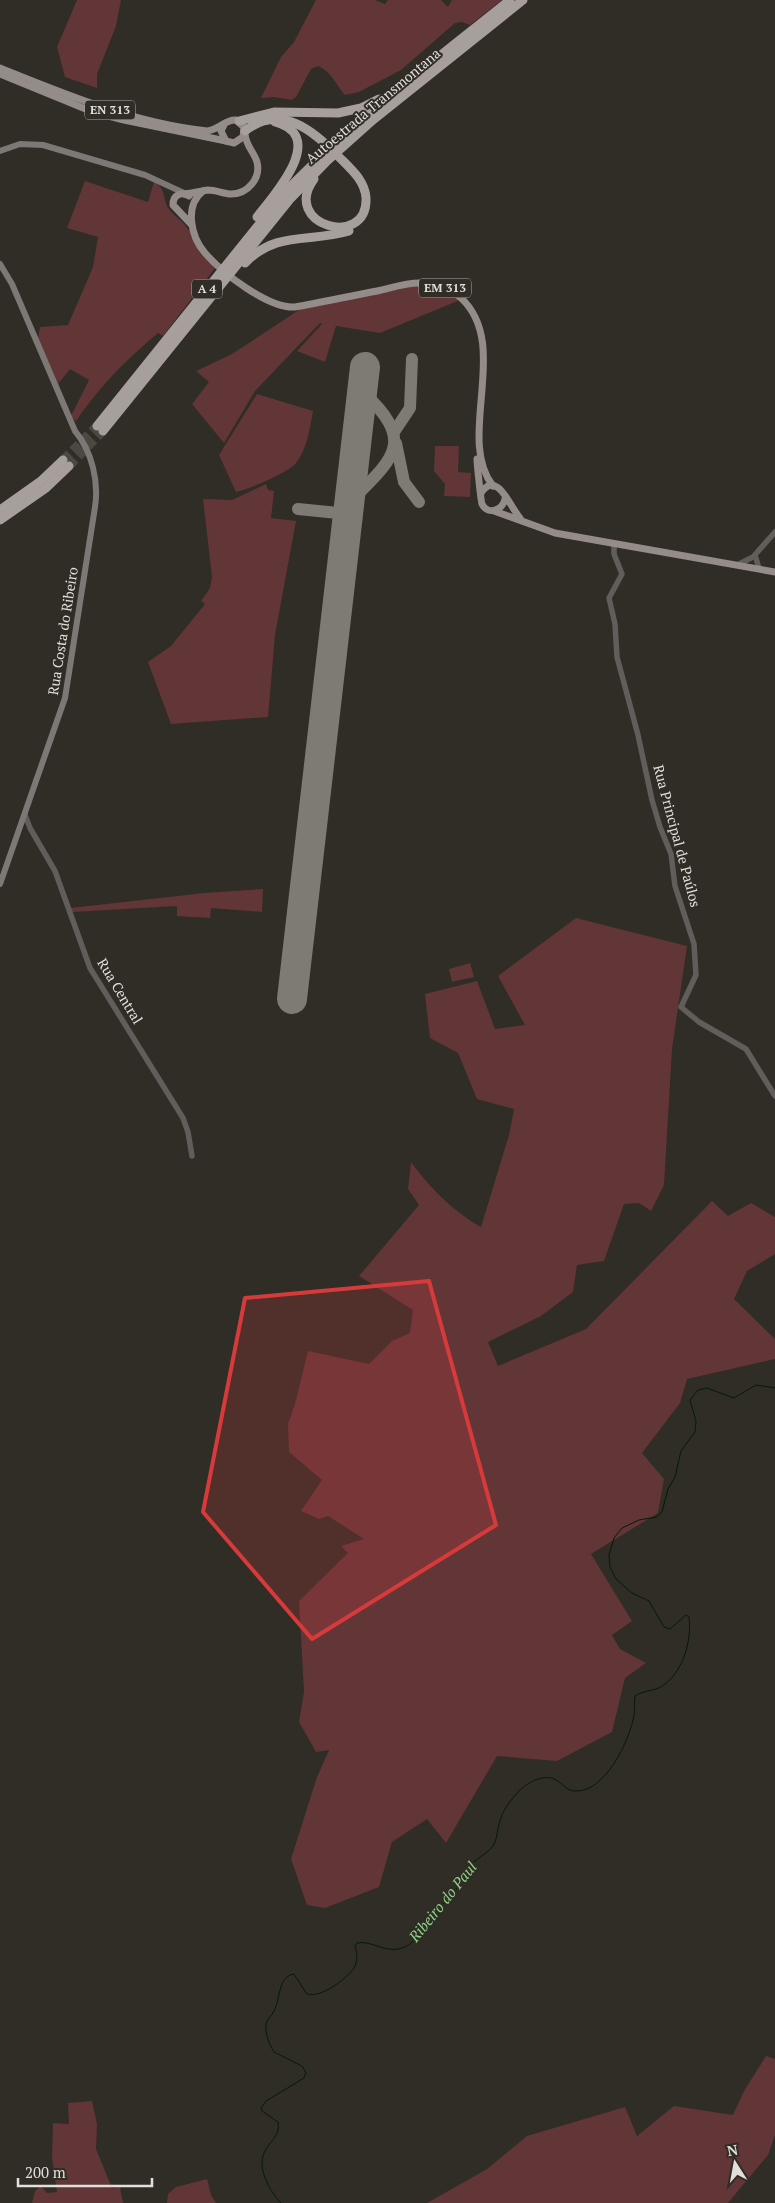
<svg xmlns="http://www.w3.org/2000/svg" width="775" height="2203" viewBox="0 0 775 2203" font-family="'PT Serif',serif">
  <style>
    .green { fill: #623537 }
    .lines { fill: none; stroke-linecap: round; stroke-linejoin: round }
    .stream { stroke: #031c03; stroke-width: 1 }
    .taxiway { stroke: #7e7a74; stroke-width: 12 }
    .runway { stroke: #7e7a74; stroke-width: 30 }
    .motorway-tunnel { stroke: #4b4741; stroke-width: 9; stroke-dasharray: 9 4.5; stroke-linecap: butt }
    .tertiary { stroke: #615d5b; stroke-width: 5.5 }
    .secondary { stroke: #7d7875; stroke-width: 6 }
    .primary { stroke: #938c89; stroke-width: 7 }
    .motorway { stroke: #a79f9b; stroke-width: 9 }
    .marked { fill: #d73a3a; fill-opacity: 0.2; stroke: #d73a3a; stroke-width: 4; stroke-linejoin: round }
    .labels { text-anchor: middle; stroke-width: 4; stroke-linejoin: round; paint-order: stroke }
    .shield { fill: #302c26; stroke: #ada9a5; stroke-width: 1 }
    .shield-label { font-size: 12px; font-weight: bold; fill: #e2dfdb }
    .street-label { font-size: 14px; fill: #e2dfdb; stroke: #302c26 }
    .water-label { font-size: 15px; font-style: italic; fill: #8cd387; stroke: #302c26 }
  </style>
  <rect width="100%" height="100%" fill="#302c26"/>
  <!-- green -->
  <g class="green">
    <path d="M 77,0 L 121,0 L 116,26 L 97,74 L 97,88 L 65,77 L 57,47 Z"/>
    <path d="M 316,0 L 375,0 L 385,4 L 388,0 L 441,0 L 448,7 L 452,0 L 502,0 L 470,25 L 462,22 L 455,23 L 401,70 L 359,92 L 345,95 C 336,85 332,72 318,66 L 311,69 L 296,97 L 292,100 L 274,97 L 261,98 L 281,57 L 294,42 Z"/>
    <path d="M 85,181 L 148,202 L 154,182 C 167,189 162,199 169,209 C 174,216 183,221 188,229 C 198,243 201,257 215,268 L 163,336 L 158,333 C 125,361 101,385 76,421 L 71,416 L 89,380 L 70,369 L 58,384 L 38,338 L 40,327 L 68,325 L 93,267 L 98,237 L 67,228 Z"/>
    <path d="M 416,286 L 435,288 L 460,300 L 380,333 L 336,326 L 325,362 L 297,351 L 322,324 L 320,323 L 255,391 L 224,443 L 192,404 L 209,382 L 196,371 L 232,354 L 302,308 Z"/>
    <path d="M 257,394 L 313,411 C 310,428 307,449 296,463 C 290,472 247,490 236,492 L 219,455 Z"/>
    <path d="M 435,446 L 459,446 L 458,472 L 471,473 L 470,497 L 444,496 L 445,484 L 434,471 Z"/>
    <path d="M 266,484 L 268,490 L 274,491 L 271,518 L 296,521 L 275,635 L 268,717 L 171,724 L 148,662 L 171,646 L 205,604 L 201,601 L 210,588 L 212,577 L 203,499 L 232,500 Z"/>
    <path d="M 263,889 L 262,912 L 211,908 L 210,918 L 177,916 L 177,906 L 72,912 L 71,908 L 204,893 Z"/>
    <path d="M 576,918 L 687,946 L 672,1049 L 664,1185 L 651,1211 L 639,1203 L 624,1204 L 604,1261 L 577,1265 L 573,1292 L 541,1316 L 488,1342 L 498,1366 L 586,1329 L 712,1201 L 728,1216 L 751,1203 L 775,1217 L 775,1254 L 747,1271 L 734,1299 L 775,1339 L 775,1359 L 687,1379 L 680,1403 L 642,1453 L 664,1479 L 658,1513 L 591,1554 L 632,1621 L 612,1635 L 620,1649 L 646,1663 L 625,1678 L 612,1732 L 557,1761 L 497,1756 L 446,1843 L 427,1819 L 392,1842 L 379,1887 L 325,1908 L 307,1905 L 291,1859 L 317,1777 L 329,1750 L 316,1752 L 299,1722 L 304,1692 L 299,1601 L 348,1553 L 341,1546 L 364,1539 L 328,1516 L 319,1519 L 301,1511 L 322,1480 L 289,1452 L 288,1424 L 295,1404 L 308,1351 L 369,1364 L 392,1341 L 410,1333 L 413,1310 L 359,1276 L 419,1205 L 408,1189 L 411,1162 C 429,1187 454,1212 481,1227 L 509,1135 L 514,1109 L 477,1099 L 458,1053 L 430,1038 L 425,994 L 477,981 L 495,1029 L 525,1025 L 498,976 Z"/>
    <path d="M 470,963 L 474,977 L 452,982 L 449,969 Z"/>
    <path d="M 766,2056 L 775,2059 L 775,2135 L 768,2155 L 728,2203 L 427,2203 L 487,2169 L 527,2136 L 625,2107 L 637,2136 L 674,2106 L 733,2115 L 744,2091 Z"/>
    <path d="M 92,2101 L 97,2124 L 96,2149 L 112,2188 L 120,2187 L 123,2203 L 32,2203 L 35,2191 L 41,2186 L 47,2193 L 57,2192 L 52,2157 L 53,2123 L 69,2124 L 68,2103 Z"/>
    <path d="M 207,2179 L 211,2195 L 216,2203 L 167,2203 L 168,2194 L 176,2187 Z"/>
  </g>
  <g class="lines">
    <!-- stream -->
    <path class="stream" d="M 281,2203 C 270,2192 257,2168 264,2153 C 269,2141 281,2136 278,2122 L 262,2111 L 261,2108 L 266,2101 L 304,2078 L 306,2073 L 302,2066 L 274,2052 C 269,2044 265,2033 266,2024 C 267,2018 272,2016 274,2011 C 281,1999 277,1977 294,1974 L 306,1993 C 318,2001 350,1977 355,1966 C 358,1959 357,1953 355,1946 L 357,1943 C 373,1940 386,1955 405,1947 C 418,1941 419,1927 427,1917 C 434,1908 446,1904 453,1895 C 459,1886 459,1876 467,1868 C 474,1860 486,1855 493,1846 C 497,1840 497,1832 499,1824 C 502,1811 511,1799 521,1789 C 529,1782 545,1773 556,1780 C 562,1783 567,1791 575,1791 C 605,1793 630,1740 634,1715 C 635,1709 634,1702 635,1696 C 642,1691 653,1691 661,1687 C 683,1673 692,1641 689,1617 L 686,1615 L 670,1629 L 664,1627 L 649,1601 L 632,1593 L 616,1579 L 610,1567 L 609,1555 L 614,1538 L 622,1528 L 639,1520 L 656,1517 L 662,1512 L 668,1489 L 675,1477 L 681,1451 L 695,1432 L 696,1421 L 690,1400 L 698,1390 L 707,1388 L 734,1398 L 756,1385 L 775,1388"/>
    <!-- taxiway -->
    <g class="taxiway">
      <path d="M 394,432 L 410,408 L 412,359"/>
      <path d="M 396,443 L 404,482 L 419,502"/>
      <path d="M 349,503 C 394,458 417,442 362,391"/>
      <path d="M 298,509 L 348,514"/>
    </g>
    <!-- runway -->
    <path class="runway" d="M 292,999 L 365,367"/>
    <!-- motorway-tunnel -->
    <g class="motorway-tunnel">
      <path d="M 63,460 L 97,426"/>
      <path d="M 69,466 L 103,431"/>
    </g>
    <!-- tertiary -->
    <g class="tertiary">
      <path d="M 614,544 L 614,554 L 622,574 L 609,598 L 615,624 L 617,657 L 638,735 L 652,800 L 660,827 L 671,854 L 675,886 L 694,944 L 696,975 L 681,1007 L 699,1022 L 746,1049 L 775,1096"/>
      <path d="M 756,558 L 759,569"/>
      <path d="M 737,565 L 753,557 L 775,532"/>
      <path d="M 25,815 L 30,828 L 55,871 L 90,968 L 183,1118 L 188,1132 L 192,1156"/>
    </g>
    <!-- secondary -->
    <g class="secondary">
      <path d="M 0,151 L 20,144 L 43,145 L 145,175 L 184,193"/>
      <path d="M 0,264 L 12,284 L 75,431 C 92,451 99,482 95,507 L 65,698 L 0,884"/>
    </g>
    <!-- primary -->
    <g class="primary">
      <path d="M 0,68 C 67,95 134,123 207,131 C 219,130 225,119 236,120 L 244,127 L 243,137 L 234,143 L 226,141 L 221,131 L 224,125"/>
      <path d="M 0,74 L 93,112 L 124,120 L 226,141"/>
      <path d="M 203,191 C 184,206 191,237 205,253 C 222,273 269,309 295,307 C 323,302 350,296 377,291 C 391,288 405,283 419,283 C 434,283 450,288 461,298 C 512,345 455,438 493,486"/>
      <path d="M 185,194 C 193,193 201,191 208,190 C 216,190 224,194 231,194 C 248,194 261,178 257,162 C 254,152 246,146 245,134"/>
      <path d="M 189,196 C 181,191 173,195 173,205 L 191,224"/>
      <path d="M 477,459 C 477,464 481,502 482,504 C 488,516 503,510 505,499"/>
      <path d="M 481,493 C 497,469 510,507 520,518"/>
      <path d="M 494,511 L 555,533 L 775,572"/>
    </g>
    <!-- motorway -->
    <g class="motorway">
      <path d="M 239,121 L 274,112 L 338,113 L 361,108 L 379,99"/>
      <path d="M 245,131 C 281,102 315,132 340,158 C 351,169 365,181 366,198 C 368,250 280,225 314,179"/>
      <path d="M 257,217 C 273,196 329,136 275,122"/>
      <path d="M 245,263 C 277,230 310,243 349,231"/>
      <path d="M 97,426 L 285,192 C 354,121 433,62 510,0"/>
      <path d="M 103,431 L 291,198 L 326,162 L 373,120 L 523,0"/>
      <path d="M 0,510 L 41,481 L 63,460"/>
      <path d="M 0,520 L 46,488 L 69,466"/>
    </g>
  </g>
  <!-- marked area -->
  <path class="marked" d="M 429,1281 L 496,1525 L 312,1639 L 203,1512 L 245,1298 Z"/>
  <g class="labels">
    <!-- shield labels -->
    <g class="shield">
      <rect x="85" y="100.5" width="50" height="19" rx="4"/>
      <rect x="419" y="278.5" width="52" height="19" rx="4"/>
      <rect x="192" y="279.5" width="30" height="19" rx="4"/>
    </g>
    <g class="shield-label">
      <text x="110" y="114">EN 313</text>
      <text x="445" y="292">EM 313</text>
      <text x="207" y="293">A 4</text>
    </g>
    <!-- street labels -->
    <g class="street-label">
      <text transform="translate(373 106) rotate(-40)" y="5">Autoestrada Transmontana</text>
      <text transform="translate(63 631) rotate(-81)" y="5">Rua Costa do Ribeiro</text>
      <text transform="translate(677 836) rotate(75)" y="5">Rua Principal de Paúlos</text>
      <text transform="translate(120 991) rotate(59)" y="5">Rua Central</text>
    </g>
    <!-- water labels -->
    <g class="water-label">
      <text transform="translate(443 1902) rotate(-51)" y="5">Ribeiro do Paul</text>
    </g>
  </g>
  <!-- north arrow -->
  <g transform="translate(735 2163) rotate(349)" stroke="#302c26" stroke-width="4" paint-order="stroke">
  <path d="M0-4L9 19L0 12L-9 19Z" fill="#e2dfdb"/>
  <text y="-8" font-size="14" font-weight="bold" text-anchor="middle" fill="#e2dfdb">N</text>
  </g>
  <!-- scale -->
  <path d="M18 2178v8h134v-8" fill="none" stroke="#e2dfdb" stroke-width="2.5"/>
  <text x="25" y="2178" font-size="15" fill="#e2dfdb" stroke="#302c26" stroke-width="4" paint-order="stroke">200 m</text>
</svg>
